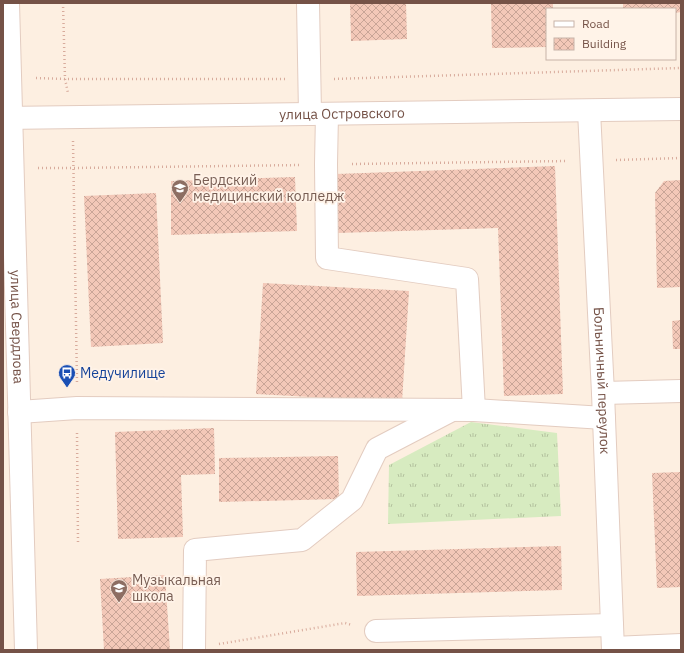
<svg xmlns="http://www.w3.org/2000/svg" width="684" height="653" viewBox="0 0 684 653" font-family="'IBM Plex Sans',sans-serif">
  <style>
    .grass { fill: url(#grass-tufts) }
    .building { fill: url(#building-cross-hatch) }
    .lines { fill: none; stroke-linecap: round; stroke-linejoin: round }
    .minor-casing { stroke: #e3ccc0; stroke-width: 24 }
    .path { stroke: #d8ab9c; stroke-width: 2.5; stroke-dasharray: 1 3; stroke-linecap: butt }
    .minor { stroke: #fff; stroke-width: 22 }
    .labels { text-anchor: middle; stroke-width: 3.5; stroke-linejoin: round; paint-order: stroke }
    .street-label { font-size: 14px; fill: #755247; stroke: #fff3e8 }
    .education-label { font-size: 14px; fill: #785e54; stroke: #fff3e8; text-anchor: start }
    .transit-label { font-size: 14px; fill: #164399; stroke: #fff3e8; text-anchor: start }
  </style>
  <defs>
    <pattern id="grass-tufts" width="24" height="20" patternUnits="userSpaceOnUse"><rect width="24" height="20" fill="#d7ebc0"/><path d="M3 7l-1-3M5 7V3M7 7l1-3M15 17l-1-3M17 17v-4M19 17l1-3" fill="none" stroke="#b3c19e"/></pattern>
    <pattern id="building-cross-hatch" width="8" height="8" patternUnits="userSpaceOnUse"><rect width="8" height="8" fill="#f3c8b8"/><path d="M0 0l8 8M0 8l8-8" fill="none" stroke="#c9a597"/></pattern>
  </defs>
  <rect width="100%" height="100%" fill="#fdefe1"/>
  <!-- grass -->
  <path class="grass" d="M 471,422 L 557,433 L 561,516 L 388,524 L 389,465 Z"/>
  <!-- building -->
  <g class="building">
    <path d="M 350,3 L 406,3 L 407,39 L 351,41 Z"/>
    <path d="M 491,3 L 553,3 L 553,9 L 547,9 L 547,47 L 492,48 Z"/>
    <path d="M 623,3 L 681,3 L 681,12 L 675,13 L 675,9 L 623,9 Z"/>
    <path d="M 555,166 L 563,394 L 504,396 L 498,228 L 338,233 L 336,174 Z"/>
    <path d="M 295,177 L 297,231 L 171,235 L 171,181 Z"/>
    <path d="M 681,180 L 681,287 L 657,288 L 655,193 L 664,181 Z"/>
    <path d="M 156,193 L 163,343 L 91,347 L 84,196 Z"/>
    <path d="M 263,283 L 409,291 L 402,402 L 256,394 Z"/>
    <path d="M 681,320 L 681,349 L 673,349 L 672,321 Z"/>
    <path d="M 214,428 L 215,474 L 181,475 L 183,537 L 118,539 L 115,432 Z"/>
    <path d="M 338,456 L 339,499 L 219,502 L 219,458 Z"/>
    <path d="M 681,472 L 681,587 L 657,588 L 652,473 Z"/>
    <path d="M 561,546 L 562,590 L 357,596 L 356,552 Z"/>
    <path d="M 165,575 L 170,650 L 104,650 L 100,579 Z"/>
  </g>
  <g class="lines">
    <!-- minor casing -->
    <g class="minor-casing">
      <g id="minor">
        <path id="s1" d="M 8,3 L 26,650"/>
        <path d="M 308,3 L 310,114"/>
        <path id="s2" d="M 589,111 L 603,393 L 613,650"/>
        <path d="M 327,114 L 326,164 L 327,258 L 467,279 L 474,410"/>
        <path id="s3" d="M 3,118 L 681,109"/>
        <path d="M 603,393 L 681,391"/>
        <path d="M 19,412 L 77,408 L 474,410 L 604,418"/>
        <path d="M 376,631 L 612,625"/>
        <path d="M 613,648 L 681,645"/>
        <path d="M 194,650 L 195,550 L 302,540 L 352,500 L 377,449 L 450,411"/>
      </g>
    </g>
    <!-- path -->
    <g class="path">
      <path d="M 63,3 L 65,79 L 68,93"/>
      <path d="M 36,78 L 65,79 L 285,79"/>
      <path d="M 334,79 L 681,68"/>
      <path d="M 73,141 L 77,384"/>
      <path d="M 616,160 L 681,158"/>
      <path d="M 352,164 L 567,161"/>
      <path d="M 38,168 L 73,168 L 301,165"/>
      <path d="M 77,433 L 78,543"/>
      <path d="M 219,644 L 345,623 L 352,625"/>
    </g>
    <!-- minor -->
    <use href="#minor" class="minor"/>
  </g>
  <!-- icons -->
  <defs>
    <g id="university-pin" transform="scale(0.9)"><path d="M0 17L-7.5 6A9.5 9.5 0 1 1 7.5 6Z" fill="#8d6e63" stroke="#fff3e8"/><path d="M0-5L7-2L0 1L-7-2ZM-4 1L0 2.5L4 1V4Q0 6-4 4Z" fill="#fff"/></g>
    <g id="bus-pin" transform="scale(0.9)"><path d="M0 17L-7.5 6A9.5 9.5 0 1 1 7.5 6Z" fill="#1a4fb4" stroke="#fff3e8"/><path d="M-5-6H5V4H4V6H2V4H-2V6H-4V4H-5ZM-3.5-4V0h7V-4ZM-3.5 1.2v1.5H-2V1.2ZM2 1.2v1.5H3.5V1.2Z" fill="#fff"/></g>
    <g id="school-pin" transform="scale(0.9)"><path d="M0 17L-7.5 6A9.5 9.5 0 1 1 7.5 6Z" fill="#8d6e63" stroke="#fff3e8"/><path d="M0-5L7-2L0 1L-7-2ZM-4 1L0 2.5L4 1V4Q0 6-4 4Z" fill="#fff"/></g>
  </defs>
  <g fill-rule="evenodd">
    <use href="#university-pin" x="180" y="188"/>
    <use href="#bus-pin" x="67" y="373"/>
    <use href="#school-pin" x="119" y="588"/>
  </g>
  <g class="labels">
    <!-- street labels -->
    <g class="street-label">
      <text dy="5" stroke="none"><textPath href="#s3" startOffset="339">улица Островского</textPath></text>
      <text dy="5" stroke="none"><textPath href="#s1" startOffset="324">улица Свердлова</textPath></text>
      <text dy="5" stroke="none"><textPath href="#s2" startOffset="270">Больничный переулок</textPath></text>
    </g>
    <!-- education labels -->
    <g class="education-label">
      <text x="193" y="185">Бердский<tspan x="193" dy="16">медицинский колледж</tspan></text>
      <text x="132" y="585">Музыкальная<tspan x="132" dy="16">школа</tspan></text>
    </g>
    <!-- transit labels -->
    <g class="transit-label">
      <text x="80" y="378">Медучилище</text>
    </g>
  </g>
  <!-- border -->
  <rect width="684" height="653" fill="none" stroke="#755247" stroke-width="8"/>
  <!-- legend -->
  <rect x="546" y="8" width="130" height="52" fill="#fff3e8" stroke="#c8b3a8"/>
  <rect x="554" y="21" width="20" height="6" fill="#ffffff" stroke="#c8b3a8"/>
  <text x="582" y="28" font-size="12" fill="#755247">Road</text>
  <rect x="554" y="38" width="20" height="12" fill="url(#building-cross-hatch)" stroke="#c8b3a8"/>
  <text x="582" y="48" font-size="12" fill="#755247">Building</text>
</svg>
